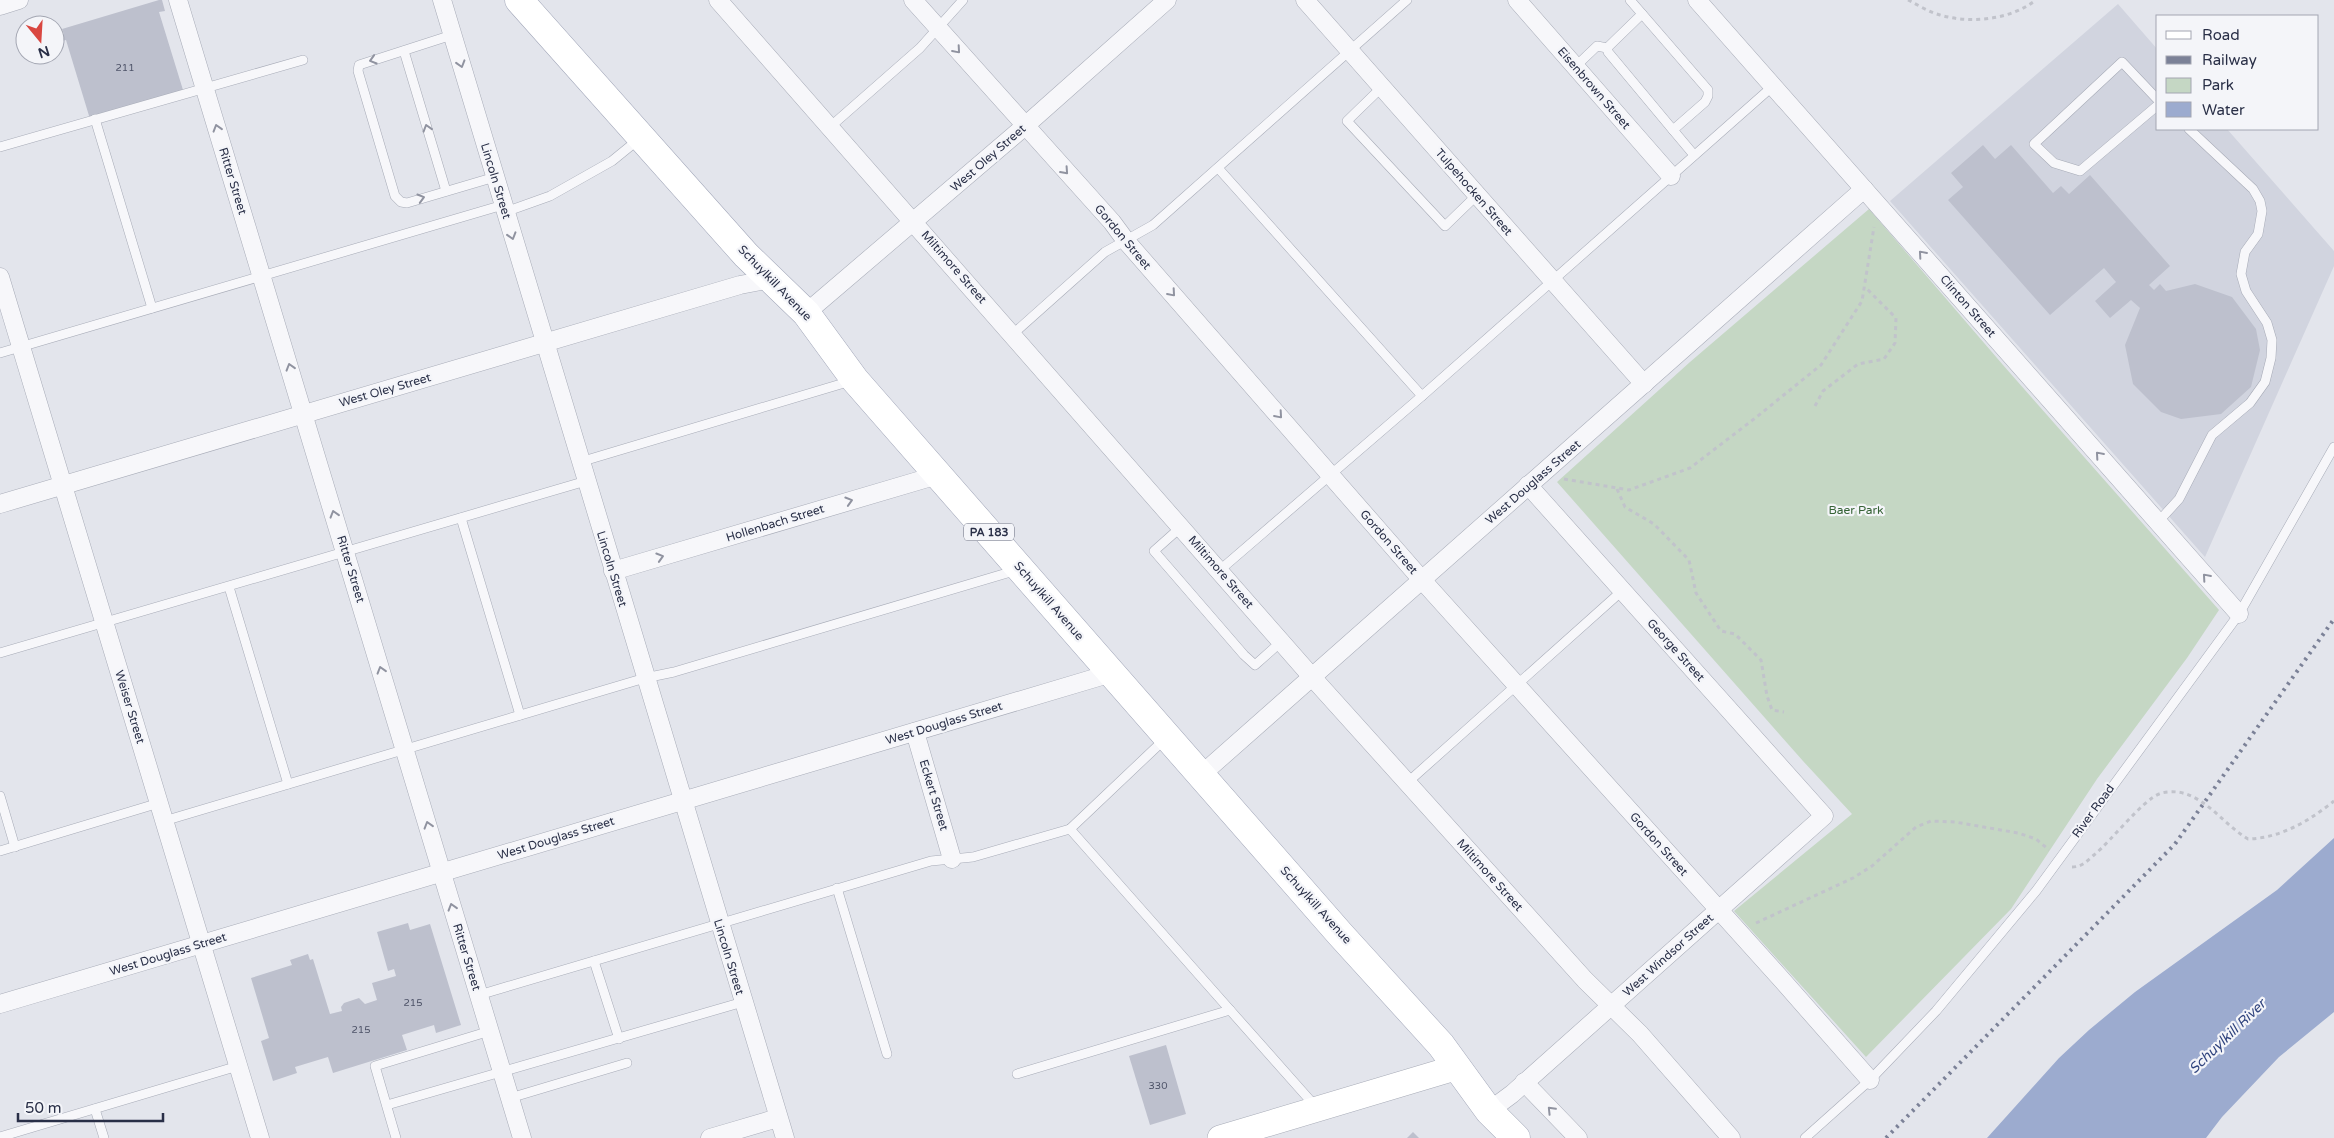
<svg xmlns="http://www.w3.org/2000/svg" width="2334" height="1138" viewBox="0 0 2334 1138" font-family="'Varela Round',sans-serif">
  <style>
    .built { fill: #d1d4df }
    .green { fill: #c5d7c4 }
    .water { fill: #9cabcf }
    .building { fill: #bdc0cd }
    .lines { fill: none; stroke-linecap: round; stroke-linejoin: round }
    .service-casing { stroke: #a7abb7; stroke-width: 10 }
    .minor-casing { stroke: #a7abb7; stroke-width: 19 }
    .secondary-casing { stroke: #a7abb7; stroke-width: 26 }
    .primary-casing { stroke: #a2a7b9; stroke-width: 29 }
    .path { stroke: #c1c3cb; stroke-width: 3; stroke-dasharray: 4 4; stroke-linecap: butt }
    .service { stroke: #f7f7fa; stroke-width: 9 }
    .minor { stroke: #f7f7fa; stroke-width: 18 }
    .secondary { stroke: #fff; stroke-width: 25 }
    .primary { stroke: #fff; stroke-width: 28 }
    .rail { stroke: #7b8197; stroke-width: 4; stroke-dasharray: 2.5 5; stroke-linecap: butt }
    .oneway { stroke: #9093a0 }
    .labels { text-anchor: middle; stroke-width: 4.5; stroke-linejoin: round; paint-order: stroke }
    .number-label { font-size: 10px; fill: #4e5368 }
    .shield { fill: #f4f5f9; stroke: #666a7c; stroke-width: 1 }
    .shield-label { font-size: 11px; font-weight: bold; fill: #292f47 }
    .street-label { font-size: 12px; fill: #292f47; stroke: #f4f5f9 }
    .park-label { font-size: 12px; fill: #366336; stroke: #f4f5f9 }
    .water-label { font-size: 14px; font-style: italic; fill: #30447e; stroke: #f4f5f9 }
  </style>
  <rect width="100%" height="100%" fill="#e3e5ec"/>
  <!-- built -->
  <path class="built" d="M 2118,4 L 2158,50 L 2158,129 L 2227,129 L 2334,251 L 2334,266 L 2205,557 L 1890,201 Z"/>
  <!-- green -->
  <path class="green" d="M 1869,209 L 2003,365 L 2219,610 L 2187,658 L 2097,779 L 2011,909 L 1866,1057 L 1734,911 L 1852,814 L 1803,761 L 1557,482 L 1690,362 Z"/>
  <!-- water -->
  <path class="water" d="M 2334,838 L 2334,1012 L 2279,1057 L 2222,1117 L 2206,1138 L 1987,1138 L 2059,1058 L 2089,1030 L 2135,992 L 2277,890 Z"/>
  <!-- building -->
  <g class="building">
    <path d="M 159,0 L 162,0 L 165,11 L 159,12 L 183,90 L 90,119 L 66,40 L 55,43 L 55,37 L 64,34 L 62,29 Z"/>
    <path d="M 1983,145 L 1995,159 L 2011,145 L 2053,193 L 2061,186 L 2069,194 L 2090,175 L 2170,266 L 2149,285 L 2154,290 L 2160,284 L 2166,291 L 2195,284 L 2232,297 L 2256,329 L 2260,350 L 2251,387 L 2221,414 L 2181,419 L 2161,412 L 2133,384 L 2125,345 L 2140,308 L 2131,300 L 2110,318 L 2095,301 L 2116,282 L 2104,268 L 2050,315 L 1948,200 L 1963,187 L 1951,173 Z"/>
    <path d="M 408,923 L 410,930 L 430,924 L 461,1025 L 436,1033 L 434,1025 L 402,1035 L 407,1050 L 333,1073 L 328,1057 L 295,1067 L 297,1073 L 273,1081 L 261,1041 L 269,1038 L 251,978 L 292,965 L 290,960 L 308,954 L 310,960 L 313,959 L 330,1014 L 342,1011 L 341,1007 L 344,1003 L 359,998 L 365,1004 L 377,1000 L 372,983 L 396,976 L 394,969 L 388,971 L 377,932 Z"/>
    <path d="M 1166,1045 L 1186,1114 L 1150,1125 L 1129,1056 Z"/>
    <path d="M 1413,1132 L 1419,1138 L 1407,1138 Z"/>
  </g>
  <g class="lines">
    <!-- service casing -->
    <g class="service-casing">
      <g id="service">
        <path d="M 1630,0 L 1708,90 L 1708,96 L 1705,102 L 1673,130 L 1694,155"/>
        <path d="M 1642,14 L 1607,48 L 1608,52 L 1673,130"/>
        <path d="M 452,35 L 359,65 L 358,71 L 395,196 L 401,202 L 407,203 L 495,177"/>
        <path d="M 404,51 L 446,191"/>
        <path d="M 1575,67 L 1597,46 L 1607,48"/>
        <path d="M 1382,87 L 1347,121 L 1445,226 L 1477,195"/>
        <path d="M 2158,100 L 2122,62 L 2034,144 L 2054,163 L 2080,171 L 2158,105"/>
        <path d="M 95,119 L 152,308"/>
        <path d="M 830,127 L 920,48 L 963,0"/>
        <path d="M 0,147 L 303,60"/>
        <path d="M 1218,168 L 1422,396"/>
        <path d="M 505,212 L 550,196 L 612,161 L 639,139"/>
        <path d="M 1013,334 L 1105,252 L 1153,225 L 1407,0"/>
        <path d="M 0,353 L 503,205"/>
        <path d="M 580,462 L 851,381"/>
        <path d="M 461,518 L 520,715"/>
        <path d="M 2158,522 L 2179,499 L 2212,435 L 2250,403 L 2265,382 L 2271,358 L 2272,340 L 2267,323 L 2246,291 L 2241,274 L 2245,252 L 2258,234 L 2262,211 L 2260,201 L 2253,189 L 2189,129"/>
        <path d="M 1181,527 L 1154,551 L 1244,655 L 1255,665 L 1282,641"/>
        <path d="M 1220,570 L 1422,396 L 1773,86"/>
        <path d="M 229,587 L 288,784"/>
        <path d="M 0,653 L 586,481"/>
        <path d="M 1408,782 L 1623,590"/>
        <path d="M 0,796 L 15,847"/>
        <path d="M 164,821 L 645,678 L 674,672 L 1017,570"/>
        <path d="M 1070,829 L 1166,738"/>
        <path d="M 0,851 L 159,803"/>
        <path d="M 837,888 L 887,1054"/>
        <path d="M 594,961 L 619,1039"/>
        <path d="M 479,995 L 931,861 L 973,857 L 1070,829 L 1230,1010"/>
        <path d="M 1017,1074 L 1230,1010 L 1316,1107"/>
        <path d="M 510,1098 L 627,1063"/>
        <path d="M 387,1105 L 743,1002"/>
        <path d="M 95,1109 L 104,1138"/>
        <path d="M 0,1137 L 238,1066"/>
        <path d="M 396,1138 L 375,1066 L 490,1031"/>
        <path d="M 1805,1138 L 1870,1080 L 1936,1011 L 2036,891 L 2239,614 L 2334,447"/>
      </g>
    </g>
    <!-- minor casing -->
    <g class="minor-casing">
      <g id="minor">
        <path d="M 178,0 L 522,1138"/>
        <path d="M 442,0 L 785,1138"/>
        <path d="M 718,0 L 1312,677 L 1585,980 L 1640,1034 L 1731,1138"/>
        <path d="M 913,0 L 1112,222 L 1126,241 L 1422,580 L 1782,980 L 1870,1080"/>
        <path d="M 1305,0 L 1644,384"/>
        <path d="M 1517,0 L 1671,176"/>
        <path d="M 1697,0 L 2239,614"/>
        <path d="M 0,6 L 19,0"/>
        <path d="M 0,277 L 260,1138"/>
        <path d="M 806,313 L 1025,126 L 1167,0"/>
        <path d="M 0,504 L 740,285 L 771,279"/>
        <path d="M 613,571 L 938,475"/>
        <path d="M 915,732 L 952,859"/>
        <path d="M 1201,775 L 1864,189"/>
        <path d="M 0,1004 L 1112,673"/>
        <path d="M 1524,1082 L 1578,1138"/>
        <path d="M 1489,1111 L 1512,1094 L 1824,816 L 1528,485"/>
        <path d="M 710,1138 L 778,1118"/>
      </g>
    </g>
    <!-- secondary casing -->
    <g class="secondary-casing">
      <path id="secondary" d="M 1220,1138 L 1458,1067"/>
    </g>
    <!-- primary casing -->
    <g class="primary-casing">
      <path id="primary" d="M 519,0 L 746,255 L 806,313 L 855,380 L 1340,934 L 1441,1045 L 1489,1111 L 1516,1138"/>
    </g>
    <!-- path -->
    <g class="path">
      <path d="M 1908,0 C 1918,5 1929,12 1940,15 C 1971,24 2010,20 2036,0"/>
      <path d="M 1815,406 L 1823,391 L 1858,364 L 1884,359 L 1895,343 L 1896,318 L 1865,287"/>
      <path d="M 1564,479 L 1629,490 L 1690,468 L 1754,419 L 1821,365 L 1862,301 L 1874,227"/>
      <path d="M 1617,489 L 1625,507 L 1654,524 L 1689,560 L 1696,593 L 1721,631 L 1735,634 L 1761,660 L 1767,696 L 1772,710 L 1784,712"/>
      <path d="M 2072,867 C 2082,867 2087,861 2094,855 C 2111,841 2143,800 2159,794 C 2166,791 2178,791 2186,794 C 2210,802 2226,826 2248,839 C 2281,838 2309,821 2334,801"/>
      <path d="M 1756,923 L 1853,878 L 1872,866 L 1916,827 L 1931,821 L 1955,822 L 2018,833 L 2036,839 L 2049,850"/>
    </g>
    <!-- service -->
    <use href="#service" class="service"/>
    <!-- minor -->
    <use href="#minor" class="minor"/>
    <!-- secondary -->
    <use href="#secondary" class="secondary"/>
    <!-- primary -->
    <use href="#primary" class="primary"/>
    <!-- rail -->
    <path class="rail" d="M 1886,1138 L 2175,844 L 2334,619"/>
  </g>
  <!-- one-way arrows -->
  <defs><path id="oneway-chevron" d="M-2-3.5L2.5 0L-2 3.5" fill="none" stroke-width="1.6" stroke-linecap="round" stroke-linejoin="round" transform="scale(1.25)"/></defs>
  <g class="oneway">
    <use href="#oneway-chevron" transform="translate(957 50) rotate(49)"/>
    <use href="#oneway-chevron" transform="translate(373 60) rotate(163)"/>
    <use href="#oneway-chevron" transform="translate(461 64) rotate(73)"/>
    <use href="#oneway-chevron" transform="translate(217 128) rotate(-107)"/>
    <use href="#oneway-chevron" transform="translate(427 128) rotate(-107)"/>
    <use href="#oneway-chevron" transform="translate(1065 171) rotate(48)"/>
    <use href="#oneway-chevron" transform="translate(421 198) rotate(-16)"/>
    <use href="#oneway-chevron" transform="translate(512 236) rotate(73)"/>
    <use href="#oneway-chevron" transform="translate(1922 254) rotate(-131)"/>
    <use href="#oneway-chevron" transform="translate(1172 293) rotate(49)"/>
    <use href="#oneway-chevron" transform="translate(290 367) rotate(-107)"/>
    <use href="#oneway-chevron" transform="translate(1279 415) rotate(49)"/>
    <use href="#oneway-chevron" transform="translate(2099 455) rotate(-131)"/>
    <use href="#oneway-chevron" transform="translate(849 501) rotate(-17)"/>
    <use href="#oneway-chevron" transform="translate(334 514) rotate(-107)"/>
    <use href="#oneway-chevron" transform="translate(660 557) rotate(-17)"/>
    <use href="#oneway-chevron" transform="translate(2206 577) rotate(-131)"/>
    <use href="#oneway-chevron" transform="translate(381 670) rotate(-107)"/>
    <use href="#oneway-chevron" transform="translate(428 825) rotate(-107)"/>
    <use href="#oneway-chevron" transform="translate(452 907) rotate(-107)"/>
    <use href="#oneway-chevron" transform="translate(1551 1110) rotate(-134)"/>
  </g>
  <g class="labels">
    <!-- number labels -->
    <g class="number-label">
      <text x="125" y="71">211</text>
      <text x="413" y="1006">215</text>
      <text x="361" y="1033">215</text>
      <text x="1158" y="1089">330</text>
    </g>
    <!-- shield labels -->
    <rect class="shield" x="964" y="523.5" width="50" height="17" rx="4"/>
    <g class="shield-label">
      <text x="989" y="536">PA 183</text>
    </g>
    <!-- street labels -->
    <g class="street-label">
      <text transform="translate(1594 88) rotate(49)" y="4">Eisenbrown Street</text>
      <text transform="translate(988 158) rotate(-41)" y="4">West Oley Street</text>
      <text transform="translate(233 181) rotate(73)" y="4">Ritter Street</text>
      <text transform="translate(496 181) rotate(73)" y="4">Lincoln Street</text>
      <text transform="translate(1474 192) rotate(49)" y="4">Tulpehocken Street</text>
      <text transform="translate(1123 237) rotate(50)" y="4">Gordon Street</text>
      <text transform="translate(954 267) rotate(49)" y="4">Miltimore Street</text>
      <text transform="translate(775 283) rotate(46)" y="4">Schuylkill Avenue</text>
      <text transform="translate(1968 306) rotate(49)" y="4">Clinton Street</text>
      <text transform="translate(385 390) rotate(-16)" y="4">West Oley Street</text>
      <text transform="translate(1533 482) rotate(-41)" y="4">West Douglass Street</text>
      <text transform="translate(775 523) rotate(-17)" y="4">Hollenbach Street</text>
      <text transform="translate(1389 542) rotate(49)" y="4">Gordon Street</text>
      <text transform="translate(351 569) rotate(73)" y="4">Ritter Street</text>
      <text transform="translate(612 569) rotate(73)" y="4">Lincoln Street</text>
      <text transform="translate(1221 572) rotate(49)" y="4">Miltimore Street</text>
      <text transform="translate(1049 601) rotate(49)" y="4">Schuylkill Avenue</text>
      <text transform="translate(1676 650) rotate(48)" y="4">George Street</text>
      <text transform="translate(130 707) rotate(73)" y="4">Weiser Street</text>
      <text transform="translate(944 723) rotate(-17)" y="4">West Douglass Street</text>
      <text transform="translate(934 795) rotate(73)" y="4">Eckert Street</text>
      <text transform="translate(2093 811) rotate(-54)" y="4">River Road</text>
      <text transform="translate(556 838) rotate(-17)" y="4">West Douglass Street</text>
      <text transform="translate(1659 844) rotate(48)" y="4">Gordon Street</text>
      <text transform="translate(1490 875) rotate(48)" y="4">Miltimore Street</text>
      <text transform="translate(1316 905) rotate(48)" y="4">Schuylkill Avenue</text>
      <text transform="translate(168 954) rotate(-17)" y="4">West Douglass Street</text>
      <text transform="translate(1668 955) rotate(-42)" y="4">West Windsor Street</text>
      <text transform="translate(467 957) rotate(73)" y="4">Ritter Street</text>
      <text transform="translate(729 957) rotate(73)" y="4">Lincoln Street</text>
    </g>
    <!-- park labels -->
    <g class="park-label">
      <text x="1856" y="514">Baer Park</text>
    </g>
    <!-- water labels -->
    <g class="water-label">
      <text transform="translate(2227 1036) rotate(-44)" y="5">Schuylkill River</text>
    </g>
  </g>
  <!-- legend -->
  <rect x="2156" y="15" width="162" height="115" fill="#f4f5f9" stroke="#a3a6b2"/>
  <rect x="2166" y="31" width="25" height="8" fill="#ffffff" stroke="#a3a6b2"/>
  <text x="2202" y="40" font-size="15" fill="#292f47">Road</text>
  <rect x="2166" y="56" width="25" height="8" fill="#7b8197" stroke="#a3a6b2"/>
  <text x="2202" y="65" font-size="15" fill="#292f47">Railway</text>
  <rect x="2166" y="78" width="25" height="15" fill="#c5d7c4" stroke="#a3a6b2"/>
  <text x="2202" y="90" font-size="15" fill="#292f47">Park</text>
  <rect x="2166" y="102" width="25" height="15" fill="#9cabcf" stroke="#a3a6b2"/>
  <text x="2202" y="115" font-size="15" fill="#292f47">Water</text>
  <!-- north arrow -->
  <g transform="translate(40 40) rotate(162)"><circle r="24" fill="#f4f5f9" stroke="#a3a6b2"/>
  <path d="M0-4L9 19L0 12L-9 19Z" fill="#d94741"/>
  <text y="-8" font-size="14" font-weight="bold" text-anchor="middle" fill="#292f47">N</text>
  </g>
  <!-- scale -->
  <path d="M18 1113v8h145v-8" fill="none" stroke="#292f47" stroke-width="2.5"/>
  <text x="25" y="1113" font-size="15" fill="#292f47" stroke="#f4f5f9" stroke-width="4" paint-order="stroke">50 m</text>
</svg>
